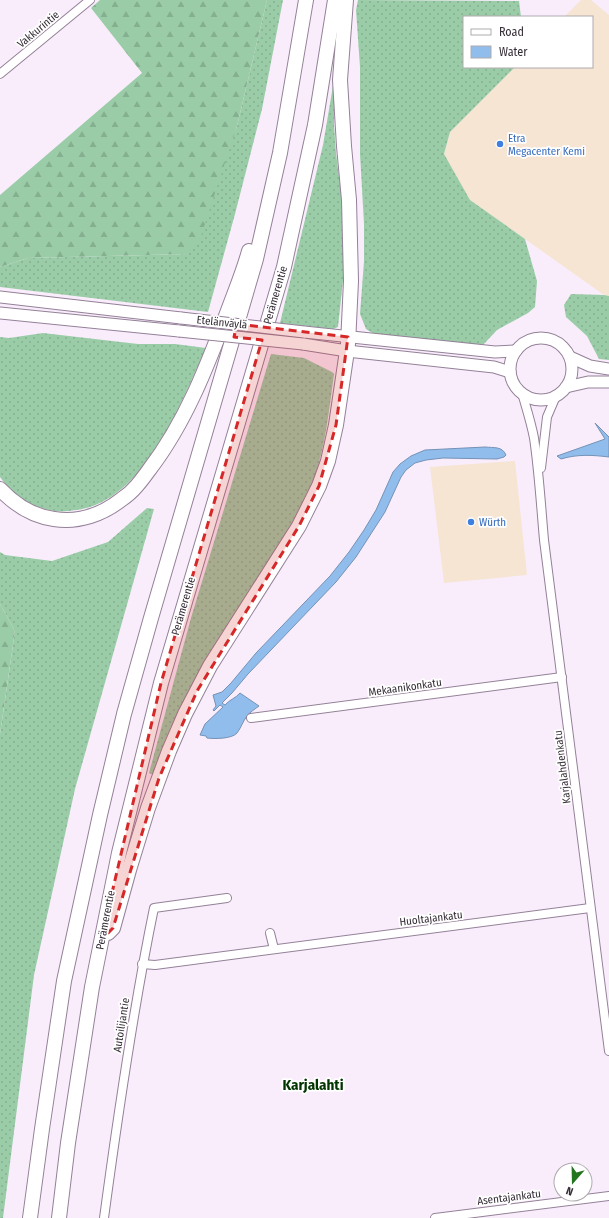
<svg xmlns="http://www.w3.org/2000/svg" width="609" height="1218" viewBox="0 0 609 1218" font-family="'Fira Sans Condensed',sans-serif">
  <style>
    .commercial { fill: #f5e5d2 }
    .grass { fill: url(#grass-dots) }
    .forest { fill: url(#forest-firs) }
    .water { fill: #90bdec; stroke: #7592b6 }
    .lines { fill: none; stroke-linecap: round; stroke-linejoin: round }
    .street-casing { stroke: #948198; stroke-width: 10 }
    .secondary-casing { stroke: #948198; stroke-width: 13 }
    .highway-casing { stroke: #948198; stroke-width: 16 }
    .street { stroke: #fff; stroke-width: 8 }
    .secondary { stroke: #fff; stroke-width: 11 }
    .highway { stroke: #fff; stroke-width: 14 }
    .secondary-bridge-casing { stroke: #948198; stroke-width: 13; stroke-linecap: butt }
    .secondary-bridge { stroke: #fff; stroke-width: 11 }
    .marked { fill: #d62828; fill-opacity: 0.2; stroke: #d62828; stroke-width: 3; stroke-dasharray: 8 5; stroke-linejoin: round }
    .shop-dot { fill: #3f7fe0; stroke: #fff; stroke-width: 1.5 }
    .labels { text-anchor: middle; stroke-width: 3.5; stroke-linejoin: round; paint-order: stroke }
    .street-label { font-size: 11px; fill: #362e37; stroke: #fff }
    .shop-label { font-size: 11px; fill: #366cbe; stroke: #fff; text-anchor: start }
    .district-label { font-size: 15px; font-weight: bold; fill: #003500; stroke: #fff }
  </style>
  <defs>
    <pattern id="grass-dots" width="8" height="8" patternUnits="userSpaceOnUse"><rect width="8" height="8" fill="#9acda7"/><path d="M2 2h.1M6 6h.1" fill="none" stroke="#85b090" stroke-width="1.8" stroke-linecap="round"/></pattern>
    <pattern id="forest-firs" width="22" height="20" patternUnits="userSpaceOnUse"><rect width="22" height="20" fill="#9acda7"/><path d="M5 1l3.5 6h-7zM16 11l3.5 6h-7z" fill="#85b090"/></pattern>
  </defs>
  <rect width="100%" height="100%" fill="#f9edfc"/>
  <!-- commercial -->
  <g class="commercial">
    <path d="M 581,0 L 591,0 L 609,15 L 609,296 L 604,295 L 470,200 L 444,155 L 450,132 L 515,67 L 592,67 L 592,17 L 564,17 Z"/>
    <path d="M 515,461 L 527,575 L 444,583 L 430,467 Z"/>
  </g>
  <!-- grass -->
  <g class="grass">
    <path d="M 267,0 L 283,0 L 262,109 L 235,214 L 208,312 L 0,287 L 0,267 L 28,258 L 187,254 L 237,126 Z"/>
    <path d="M 358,0 L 519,1 L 521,17 L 464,17 L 464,67 L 515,67 L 450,132 L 444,154 L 470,200 L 525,239 L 537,281 L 535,307 L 528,313 L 497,330 L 483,345 L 431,341 L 374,334 L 366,329 L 360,314 L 364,261 L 364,224 L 360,154 L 360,67 L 356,10 Z"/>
    <path d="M 335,74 L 334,125 L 336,153 L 342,201 L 344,271 L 338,327 L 333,329 L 280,323 L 323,145 Z"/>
    <path d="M 571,294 L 604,295 L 609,296 L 609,360 L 599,359 L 587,336 L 566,317 L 564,305 Z"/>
    <path d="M 43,333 L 138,344 L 175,344 L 206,348 C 181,403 144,502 76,510 C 69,511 62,512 55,511 C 30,507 15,498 0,477 L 0,337 L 9,338 Z"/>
    <path d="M 271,354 L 304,358 L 332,372 L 334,374 C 329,409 326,445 314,478 C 298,521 271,558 247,596 C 221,636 196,676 175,718 C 166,736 159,756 153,775 L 149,773 L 191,618 Z"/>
    <path d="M 147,508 L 154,509 L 75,789 L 34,975 L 3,1218 L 0,1218 L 0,734 L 15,631 L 0,604 L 0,552 L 5,555 L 52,561 L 108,542 Z"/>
  </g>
  <!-- forest -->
  <g class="forest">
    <path d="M 100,0 L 267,0 L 237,126 L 200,239 L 187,254 L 28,258 L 0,267 L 0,195 L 142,73 L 91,8 Z"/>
    <path d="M 0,604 L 15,631 L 0,734 Z"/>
  </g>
  <!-- water -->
  <g class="water">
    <path d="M 595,423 L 609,437 L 609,457 C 593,455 577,454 561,459 L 557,456 L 605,439 Z"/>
    <path d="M 485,447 C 494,448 502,446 506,455 L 504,457 L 497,459 L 443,458 L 426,460 L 415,463 L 406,470 L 401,477 L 385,512 L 356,557 L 336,582 L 248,674 L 232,693 L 222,703 L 225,705 C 229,700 236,698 240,693 L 259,706 C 255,709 250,712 247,716 C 243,721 241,728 237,733 C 232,739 214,739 207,738 L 206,736 L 200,735 L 205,724 L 223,707 L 220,705 L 214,711 L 213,710 L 216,706 L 213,695 L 222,692 L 231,683 L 256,653 L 330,576 L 349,552 L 364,530 L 376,510 L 393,472 L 400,464 L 411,456 L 425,450 Z"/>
  </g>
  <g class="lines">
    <!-- street casing -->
    <g class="street-casing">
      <g id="street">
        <path d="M 0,74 L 90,0"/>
        <path d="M 522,393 C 526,407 531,422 534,438 C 539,472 541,506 544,540 L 609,1051"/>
        <path d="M 541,468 L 547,417 L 556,396"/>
        <path d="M 251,718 L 562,677"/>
        <path d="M 270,933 L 274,949"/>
        <path d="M 142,964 L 155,965 L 590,908"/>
        <path d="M 104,1218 C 118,1114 133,1010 154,908 L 227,898"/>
        <path d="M 435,1218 L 609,1196"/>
      </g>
    </g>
    <!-- secondary casing -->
    <g class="secondary-casing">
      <g id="secondary">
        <path d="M 0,297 L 181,318"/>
        <path d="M 0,313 L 179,331"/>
        <path d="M 304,332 L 495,352 L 516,351"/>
        <circle cx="541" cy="369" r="31"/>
        <path d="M 303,344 L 347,351 L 494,367 L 510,372"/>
        <path d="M 570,357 L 590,366 L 609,369"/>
        <path d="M 566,387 L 588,382 L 609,382"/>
      </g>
    </g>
    <!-- highway casing -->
    <g class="highway-casing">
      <g id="highway">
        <path d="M 0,489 C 15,505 32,516 54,519 C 79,523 103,514 122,499 C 133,492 141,481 149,470 C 186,422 208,364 229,308 C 236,289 244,270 249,251"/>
        <path d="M 108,933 L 113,928 L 129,870 L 148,808 L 169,751 L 185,714 L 210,666 L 299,526 L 319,486 L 328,461 L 336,425 L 348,344 L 351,281 L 349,200 L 344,146 L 340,80 L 346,0"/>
        <path d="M 30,1218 L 42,1129 L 64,981 L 100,815 L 124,714 L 151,618 L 256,259 L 280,153 L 306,0"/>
        <path d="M 59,1218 L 68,1143 L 92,987 L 119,853 L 161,683 L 284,267 L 315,125 L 335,0"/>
      </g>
    </g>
    <!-- street -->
    <use href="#street" class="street"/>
    <!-- secondary -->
    <use href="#secondary" class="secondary"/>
    <!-- highway -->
    <use href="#highway" class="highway"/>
    <!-- secondary-bridge casing -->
    <g class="secondary-bridge-casing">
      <g id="secondary-bridge">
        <path d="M 181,318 L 304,332"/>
        <path d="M 179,331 L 303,344"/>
      </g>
    </g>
    <!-- secondary-bridge -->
    <use href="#secondary-bridge" class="secondary-bridge"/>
  </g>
  <!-- marked area -->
  <path class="marked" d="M 237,324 L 348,337 L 336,425 L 319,486 L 299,526 L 197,691 L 159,778 L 113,928 L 101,940 L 161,683 L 262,340 L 234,337 Z"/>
  <!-- markers -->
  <g class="shop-dot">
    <circle cx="500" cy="144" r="4"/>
    <circle cx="471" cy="522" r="4"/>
  </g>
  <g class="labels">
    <!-- street labels -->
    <g class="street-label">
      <text transform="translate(38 29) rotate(-40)" y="4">Vakkurintie</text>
      <text transform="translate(275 295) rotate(-74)" y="4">Perämerentie</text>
      <text transform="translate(222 322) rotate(6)" y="4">Etelänväylä</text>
      <text transform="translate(183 606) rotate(-74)" y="4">Perämerentie</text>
      <text transform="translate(405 687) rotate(-8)" y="4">Mekaanikonkatu</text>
      <text transform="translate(562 767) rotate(-97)" y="4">Karjalahdenkatu</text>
      <text transform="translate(431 918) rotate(-7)" y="4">Huoltajankatu</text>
      <text transform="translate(105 920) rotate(-79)" y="4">Perämerentie</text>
      <text transform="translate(121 1025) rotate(-81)" y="4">Autoilijantie</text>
      <text transform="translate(509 1197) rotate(-7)" y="4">Asentajankatu</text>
    </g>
    <!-- shop labels -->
    <g class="shop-label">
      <text x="508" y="142">Etra<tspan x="508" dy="13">Megacenter Kemi</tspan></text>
      <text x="479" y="526">Würth</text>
    </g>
    <!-- district labels -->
    <g class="district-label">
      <text x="313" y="1090">Karjalahti</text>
    </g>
  </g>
  <!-- legend -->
  <rect x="463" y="16" width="130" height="52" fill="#ffffff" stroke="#afabaf"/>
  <rect x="471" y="29" width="20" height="6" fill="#ffffff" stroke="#afabaf"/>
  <text x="499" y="36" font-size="12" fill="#362e37">Road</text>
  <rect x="471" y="46" width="20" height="12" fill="#90bdec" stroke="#afabaf"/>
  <text x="499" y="56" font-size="12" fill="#362e37">Water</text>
  <!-- north arrow -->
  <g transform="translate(573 1182) rotate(200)"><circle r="19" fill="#ffffff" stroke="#afabaf"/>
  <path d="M0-3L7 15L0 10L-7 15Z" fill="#22741d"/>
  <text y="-6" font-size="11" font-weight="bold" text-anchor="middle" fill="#362e37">N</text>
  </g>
</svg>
